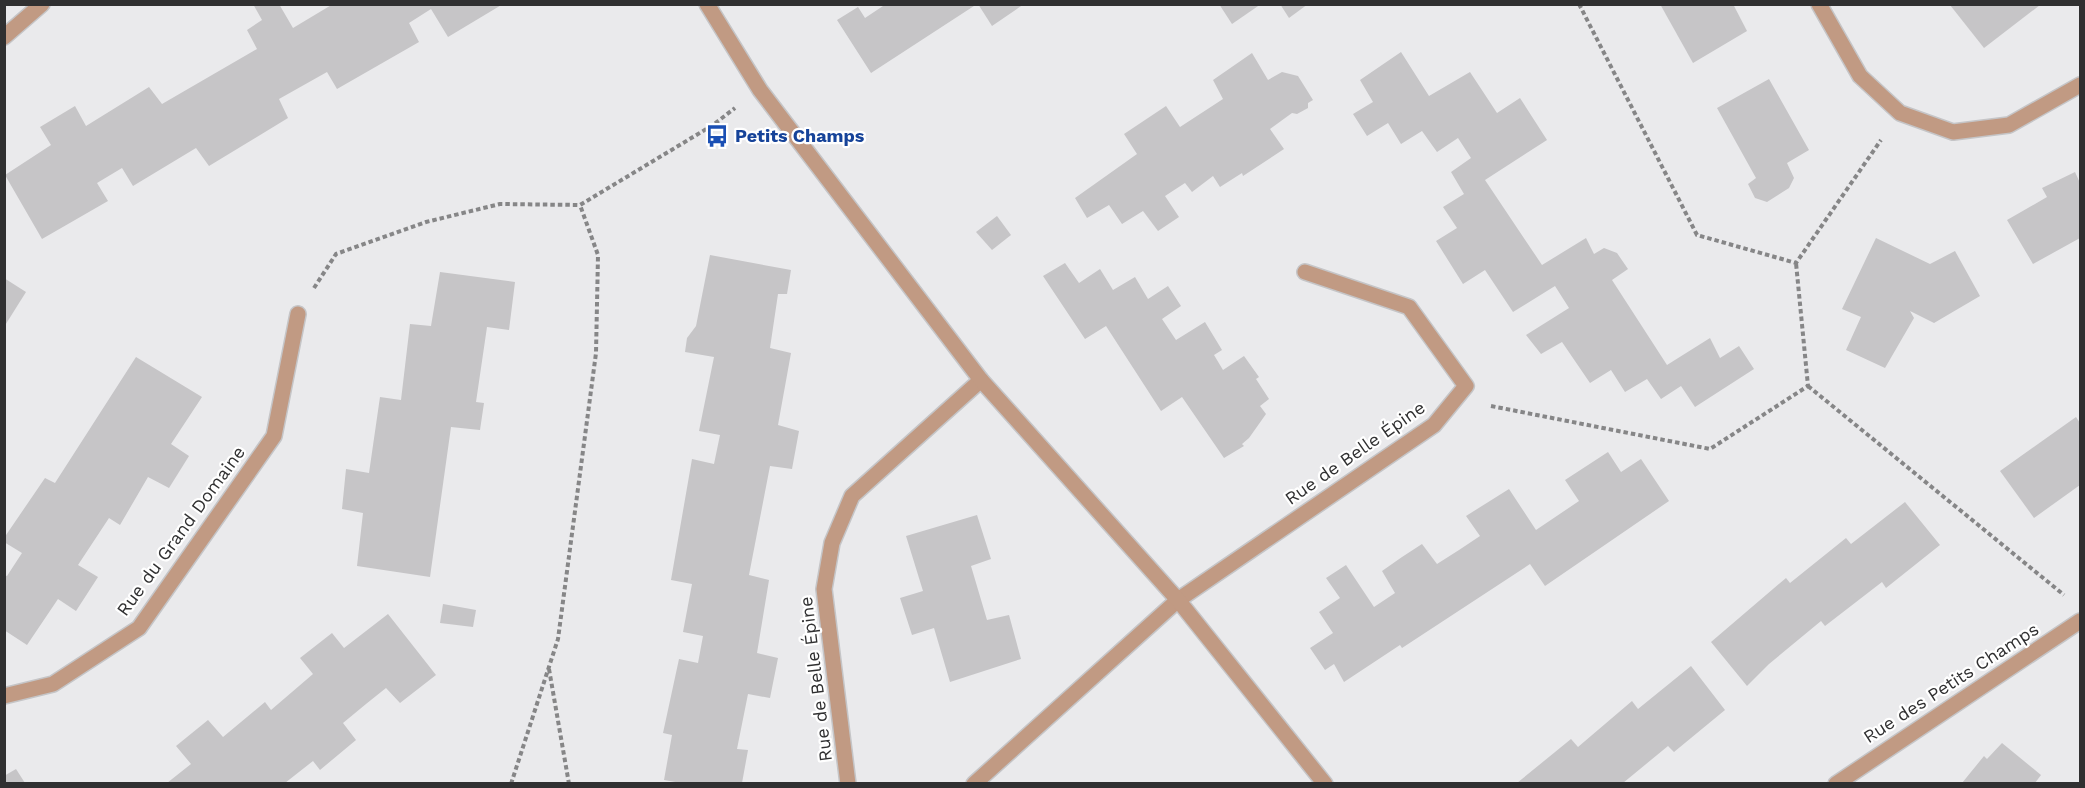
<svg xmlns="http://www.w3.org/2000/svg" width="2085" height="788" viewBox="0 0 2085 788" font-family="'Work Sans',sans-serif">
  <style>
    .building { fill: #c6c5c7 }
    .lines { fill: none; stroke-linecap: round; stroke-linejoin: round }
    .minor-casing { stroke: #c5c5c7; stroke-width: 18 }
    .tertiary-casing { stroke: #c5c5c7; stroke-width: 18 }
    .path { stroke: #868687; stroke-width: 4; stroke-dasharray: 4.5 3; stroke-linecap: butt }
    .minor { stroke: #c19a83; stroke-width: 15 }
    .tertiary { stroke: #c19a83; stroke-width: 15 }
    .labels { text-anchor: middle; stroke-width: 4.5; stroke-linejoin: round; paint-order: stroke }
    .transit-label { font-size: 18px; font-weight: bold; fill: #164399; stroke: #fff; text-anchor: start }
    .street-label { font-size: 18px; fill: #303031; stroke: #fff }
  </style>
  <rect width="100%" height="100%" fill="#eaeaec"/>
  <!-- building -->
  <g class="building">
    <path d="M 253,4 L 279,4 L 293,28 L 333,4 L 503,4 L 448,37 L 431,9 L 409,23 L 419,42 L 337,89 L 327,72 L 279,99 L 288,118 L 209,166 L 196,148 L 133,186 L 122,168 L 97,183 L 108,201 L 42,239 L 5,175 L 51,145 L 40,127 L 75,106 L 86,126 L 149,87 L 162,104 L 257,49 L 247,30 L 262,20 Z"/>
    <path d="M 886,4 L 977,4 L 871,73 L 837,20 L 858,7 L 865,18 Z"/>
    <path d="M 978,4 L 1024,4 L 992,26 Z"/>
    <path d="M 1219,4 L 1261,4 L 1232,24 Z"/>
    <path d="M 1280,4 L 1308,4 L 1289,18 Z"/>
    <path d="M 1660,4 L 1733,4 L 1747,31 L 1693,63 Z"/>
    <path d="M 1950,5 L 2040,5 L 1984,48 Z"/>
    <path d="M 1401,52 L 1429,96 L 1470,72 L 1497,113 L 1520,98 L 1547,140 L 1485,180 L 1542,265 L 1586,238 L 1594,254 L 1604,248 L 1617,253 L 1628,269 L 1612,280 L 1667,365 L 1710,338 L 1720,358 L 1739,346 L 1754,369 L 1695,407 L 1681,386 L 1661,399 L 1647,379 L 1625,392 L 1611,370 L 1590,383 L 1562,342 L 1541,354 L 1526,335 L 1569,308 L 1555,286 L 1513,312 L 1485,270 L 1463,284 L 1436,241 L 1457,228 L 1443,207 L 1464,194 L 1451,172 L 1471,158 L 1458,138 L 1437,152 L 1422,131 L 1401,144 L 1388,123 L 1367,136 L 1353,114 L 1373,102 L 1360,80 Z"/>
    <path d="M 1252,53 L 1268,80 L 1282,72 L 1298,76 L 1313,100 L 1308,103 L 1308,108 L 1297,114 L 1292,113 L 1270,129 L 1284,149 L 1243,176 L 1242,173 L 1220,187 L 1213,176 L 1192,192 L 1185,183 L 1165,196 L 1179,217 L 1158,231 L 1143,211 L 1122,224 L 1109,205 L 1087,218 L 1075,198 L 1137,154 L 1124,134 L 1166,106 L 1180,127 L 1223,99 L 1213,80 Z"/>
    <path d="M 1769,79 L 1809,150 L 1787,163 L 1794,178 L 1789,188 L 1767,202 L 1755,198 L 1748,184 L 1756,178 L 1717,108 Z"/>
    <path d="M 2075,172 L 2080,183 L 2080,238 L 2033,264 L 2007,220 L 2047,197 L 2042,188 Z"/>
    <path d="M 997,216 L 1011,235 L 992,250 L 976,232 Z"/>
    <path d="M 1876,238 L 1930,264 L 1955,251 L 1980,296 L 1934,323 L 1910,311 L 1914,318 L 1885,368 L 1846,350 L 1861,317 L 1842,309 Z"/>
    <path d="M 710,255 L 791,270 L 787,294 L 778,294 L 770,348 L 791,353 L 778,425 L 799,431 L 792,469 L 770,466 L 749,575 L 769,580 L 757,653 L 778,658 L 770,698 L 748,694 L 737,749 L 748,750 L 742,783 L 681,783 L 664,780 L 672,735 L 663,733 L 679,659 L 698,663 L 703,636 L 683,632 L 692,584 L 671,580 L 692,459 L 714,464 L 720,435 L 699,431 L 714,357 L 685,352 L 687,338 L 696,326 Z"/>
    <path d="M 1065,263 L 1079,283 L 1100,269 L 1113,290 L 1135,277 L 1148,299 L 1168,286 L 1181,306 L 1162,319 L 1176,340 L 1205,322 L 1222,350 L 1214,355 L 1223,370 L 1244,356 L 1259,377 L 1256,379 L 1269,399 L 1260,406 L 1266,414 L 1249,438 L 1242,444 L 1244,446 L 1224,458 L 1182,397 L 1161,411 L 1106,326 L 1085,339 L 1043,276 Z"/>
    <path d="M 440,272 L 515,282 L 509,330 L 487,327 L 476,402 L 484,403 L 480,430 L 451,427 L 430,577 L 357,566 L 363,513 L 342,509 L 346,469 L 369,473 L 380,397 L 401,400 L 410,324 L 431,326 Z"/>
    <path d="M 4,278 L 26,292 L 4,327 Z"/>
    <path d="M 136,357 L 202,397 L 171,444 L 189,456 L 169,488 L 148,477 L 120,525 L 109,518 L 78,565 L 98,577 L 76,611 L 58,599 L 27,645 L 4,630 L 4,575 L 7,576 L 22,553 L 4,542 L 4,538 L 45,478 L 55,483 Z"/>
    <path d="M 2076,417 L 2080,423 L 2080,485 L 2034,518 L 2000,471 Z"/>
    <path d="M 1608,452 L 1621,472 L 1641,459 L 1669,501 L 1545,586 L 1530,564 L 1402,648 L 1400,645 L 1344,682 L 1334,664 L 1325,670 L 1310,648 L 1333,633 L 1319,612 L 1340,598 L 1326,578 L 1346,565 L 1374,607 L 1395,593 L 1382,571 L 1402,557 L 1422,544 L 1437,564 L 1459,550 L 1480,536 L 1466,516 L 1509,489 L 1536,530 L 1579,501 L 1565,480 Z"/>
    <path d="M 1905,502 L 1940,545 L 1886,588 L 1882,582 L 1825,626 L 1821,621 L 1769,664 L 1747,686 L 1711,642 L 1786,578 L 1790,583 L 1846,538 L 1851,544 Z"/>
    <path d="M 977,515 L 991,559 L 971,566 L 987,620 L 1009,615 L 1021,659 L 950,682 L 934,628 L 912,635 L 900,598 L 923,591 L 906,536 Z"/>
    <path d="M 443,604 L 476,610 L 473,627 L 440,623 Z"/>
    <path d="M 388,614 L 436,675 L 400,703 L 386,688 L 366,704 L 343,723 L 356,740 L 320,770 L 313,761 L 285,783 L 167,783 L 191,764 L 176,746 L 208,720 L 223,737 L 265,702 L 271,710 L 313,674 L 300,658 L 332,633 L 344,648 Z"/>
    <path d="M 1691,666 L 1725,710 L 1674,752 L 1668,746 L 1623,783 L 1517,783 L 1571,739 L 1578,747 L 1632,701 L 1638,709 Z"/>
    <path d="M 2002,743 L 2041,775 L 2035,783 L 1962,783 L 1984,756 L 1987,759 Z"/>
    <path d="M 16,769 L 25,783 L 4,783 L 4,776 Z"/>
  </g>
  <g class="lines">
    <!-- minor casing -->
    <g class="minor-casing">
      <g id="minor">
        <path d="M 1819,4 L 1860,76 L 1900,113 L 1953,132 L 2009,125 L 2080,85"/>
        <path d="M 4,37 L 42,4"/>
        <path d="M 4,696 L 53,684 L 139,628 L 274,436 L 298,314"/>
        <path d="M 848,784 L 824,589 L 832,543 L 852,496 L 981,380"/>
        <path d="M 974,784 L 1178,600 L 1434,425 L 1466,386 L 1409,307 L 1305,272"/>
        <path d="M 1836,784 L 2080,621"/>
      </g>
    </g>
    <!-- tertiary casing -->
    <g class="tertiary-casing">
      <path id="tertiary" d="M 707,4 L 760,90 L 981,380 L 1178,600 L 1325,784"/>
    </g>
    <!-- path -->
    <g class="path">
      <path d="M 1579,4 L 1697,235 L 1796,263 L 1881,140"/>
      <path d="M 314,288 L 336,254 L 426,222 L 500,204 L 580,205"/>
      <path d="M 1808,386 L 2064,595"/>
      <path d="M 1491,406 L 1710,449 L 1808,386 L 1796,263"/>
      <path d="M 549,669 L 569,784"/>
      <path d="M 511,784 L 558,639 L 596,353 L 598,255 L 580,205 L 713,125 L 735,108"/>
    </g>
    <!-- minor -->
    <use href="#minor" class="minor"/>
    <!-- tertiary -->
    <use href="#tertiary" class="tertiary"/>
  </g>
  <!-- icons -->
  <defs>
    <g id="bus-bare" transform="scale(1.8)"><path d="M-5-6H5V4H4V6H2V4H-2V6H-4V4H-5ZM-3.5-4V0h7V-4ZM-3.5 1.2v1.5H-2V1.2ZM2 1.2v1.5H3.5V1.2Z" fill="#1a4fb4" stroke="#fff" stroke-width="2.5" paint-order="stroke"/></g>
  </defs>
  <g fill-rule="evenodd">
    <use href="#bus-bare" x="717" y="136"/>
  </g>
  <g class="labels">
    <!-- transit labels -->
    <g class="transit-label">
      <text x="735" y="142">Petits Champs</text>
    </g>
    <!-- street labels -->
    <g class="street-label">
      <text transform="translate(1355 453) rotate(-35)" y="6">Rue de Belle Épine</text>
      <text transform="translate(181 531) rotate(-54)" y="6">Rue du Grand Domaine</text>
      <text transform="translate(816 679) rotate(-97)" y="6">Rue de Belle Épine</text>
      <text transform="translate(1951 683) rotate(-33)" y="6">Rue des Petits Champs</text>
    </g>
  </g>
  <!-- border -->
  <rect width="2085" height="788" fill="none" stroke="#303031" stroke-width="12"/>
</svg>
